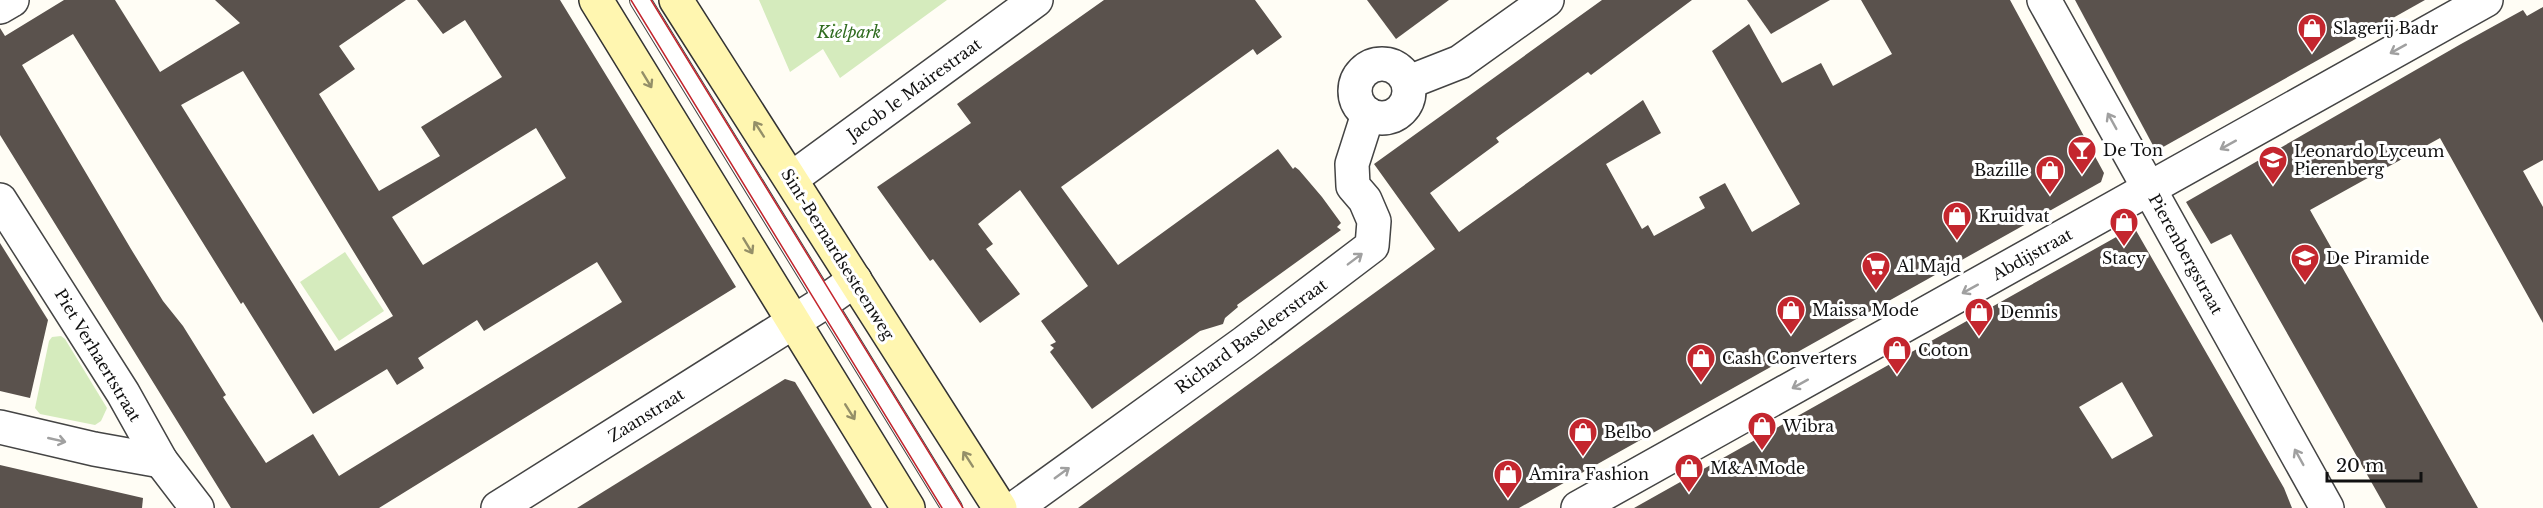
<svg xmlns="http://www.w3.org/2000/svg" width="2543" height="508" viewBox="0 0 2543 508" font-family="'Libre Baskerville',serif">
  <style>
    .green { fill: #d5ebbd }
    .building { fill: #5a524d; fill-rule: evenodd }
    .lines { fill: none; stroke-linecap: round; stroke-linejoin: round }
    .lane-casing { stroke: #444; stroke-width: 22 }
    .street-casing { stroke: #444; stroke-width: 36 }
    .secondary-casing { stroke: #333; stroke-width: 36 }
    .lane { stroke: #fff; stroke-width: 20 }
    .street { stroke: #fff; stroke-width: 33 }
    .secondary { stroke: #fff6b0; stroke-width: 33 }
    .tram { stroke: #c4262e; stroke-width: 1.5 }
    .oneway { stroke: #a0a0a0 }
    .oneway2 { stroke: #948f68 }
    .labels { text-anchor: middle; stroke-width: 6; stroke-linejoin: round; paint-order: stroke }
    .poi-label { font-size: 16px; fill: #111; stroke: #fff; text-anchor: start }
    .park-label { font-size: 16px; font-style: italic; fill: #2f6b1f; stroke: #fff }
    .street-label { font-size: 16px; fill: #111; stroke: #fff }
  </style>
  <rect width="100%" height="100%" fill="#fffdf5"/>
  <!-- green -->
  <g class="green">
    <path d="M 759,0 L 947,0 L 840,78 L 823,49 L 790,72 Z"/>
    <path d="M 345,252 L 384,311 L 339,341 L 300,282 Z"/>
    <path d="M 61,336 L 65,339 L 107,408 L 101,421 L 95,425 L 40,414 L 35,408 L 49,341 L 52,337 Z"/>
  </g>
  <!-- building -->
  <g class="building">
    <path d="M 64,0 L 115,0 L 160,72 L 240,23 L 215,0 L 406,0 L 339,46 L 355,69 L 319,94 L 379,191 L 440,156 L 421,127 L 502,77 L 465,20 L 443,34 L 417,0 L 560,0 L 736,287 L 379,508 L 231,508 L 0,135 L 0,28 L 5,36 ZM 73,34 L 241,304 L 243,302 L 313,414 L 387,369 L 397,385 L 424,368 L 418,358 L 477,320 L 484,331 L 597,262 L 622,302 L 339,476 L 313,434 L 266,463 L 223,397 L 226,395 L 183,326 L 163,301 L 131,249 L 22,65 ZM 243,71 L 393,316 L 335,351 L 181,105 ZM 536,128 L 566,178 L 423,265 L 392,217 Z"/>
    <path d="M 1104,0 L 1255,0 L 1282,37 L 1257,55 L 1253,49 L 1061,187 L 1118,265 L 1278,149 L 1293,169 L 1295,167 L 1299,170 L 1322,197 L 1341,223 L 1337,227 L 1341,230 L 1237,305 L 1238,307 L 1225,318 L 1223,324 L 1200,331 L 1092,409 L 1050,352 L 1054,348 L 1050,345 L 1056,342 L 1041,321 L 1088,286 L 1020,190 L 978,224 L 993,244 L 986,249 L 1020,294 L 980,323 L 933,259 L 930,261 L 877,187 L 971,123 L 957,104 Z"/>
    <path d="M 1367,0 L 1449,0 L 1396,39 Z"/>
    <path d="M 1602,0 L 1692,0 L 1591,75 L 1588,72 L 1496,138 L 1499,142 L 1430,193 L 1459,232 L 1643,100 L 1661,133 L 1606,164 L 1642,229 L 1648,225 L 1654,236 L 1705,208 L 1699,197 L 1725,183 L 1752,232 L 1800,204 L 1712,51 L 1749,24 L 1782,83 L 1821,63 L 1833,86 L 1892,54 L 1861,0 L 2010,0 L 2104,173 L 2101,182 L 1519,508 L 1078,508 L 1435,249 L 1374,164 Z"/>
    <path d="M 1747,0 L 1830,0 L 1771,34 Z"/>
    <path d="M 2075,0 L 2425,0 L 2156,151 Z"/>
    <path d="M 2543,7 L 2543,160 L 2523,171 L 2543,207 L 2543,323 L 2440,138 L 2310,210 L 2478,508 L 2386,508 L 2231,234 L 2211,244 L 2186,202 L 2461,44 L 2523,10 L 2527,16 Z"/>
    <path d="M 2134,227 L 2284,488 L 2292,508 L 1634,508 ZM 2122,382 L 2153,436 L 2112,459 L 2079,407 Z"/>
    <path d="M 0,243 L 48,320 L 30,398 L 0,391 Z"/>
    <path d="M 785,379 L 795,382 L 872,508 L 577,508 Z"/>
    <path d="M 0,465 L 143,498 L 142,508 L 0,508 Z"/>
  </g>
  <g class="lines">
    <!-- lane casing -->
    <g class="lane-casing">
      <path id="lane" d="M 640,0 L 952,508"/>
    </g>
    <!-- street casing -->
    <g class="street-casing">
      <g id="street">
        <path d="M 2044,0 L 2327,508"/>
        <path d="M 0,7 L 12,0"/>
        <circle cx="1382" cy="91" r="27"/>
        <path d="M 1409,82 L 1460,62 L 1547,0"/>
        <path d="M 791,179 L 1036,0"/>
        <path d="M 0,200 L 123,393 L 161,461 L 197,508"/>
        <path d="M 0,427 L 94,449 L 161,461"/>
        <path d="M 498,508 L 817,307 L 855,280"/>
        <path d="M 1015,508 L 1244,343 L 1372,246 L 1374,221 L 1365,200 L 1353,186 L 1352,164 L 1368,114"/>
        <path d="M 1578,508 L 2486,0"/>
      </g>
    </g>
    <!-- secondary casing -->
    <g class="secondary-casing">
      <g id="secondary">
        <path d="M 596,0 L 908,508"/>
        <path d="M 676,0 L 1000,508"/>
      </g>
    </g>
    <!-- lane -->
    <use href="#lane" class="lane"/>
    <!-- street -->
    <use href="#street" class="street"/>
    <!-- secondary -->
    <use href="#secondary" class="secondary"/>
    <!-- tram -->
    <g class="tram">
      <path d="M 631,0 L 942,508"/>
      <path d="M 651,0 L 963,508"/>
    </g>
  </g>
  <!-- one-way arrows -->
  <defs><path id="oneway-shaft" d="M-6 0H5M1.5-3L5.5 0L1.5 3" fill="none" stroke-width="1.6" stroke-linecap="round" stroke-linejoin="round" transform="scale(1.5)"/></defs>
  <g class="oneway">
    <use href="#oneway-shaft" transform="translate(2398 49) rotate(151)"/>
    <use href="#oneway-shaft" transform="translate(2112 121) rotate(-119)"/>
    <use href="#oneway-shaft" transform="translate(2228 145) rotate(151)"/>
    <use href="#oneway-shaft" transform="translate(1355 259) rotate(-37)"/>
    <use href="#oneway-shaft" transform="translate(1970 289) rotate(151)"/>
    <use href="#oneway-shaft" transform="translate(1800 384) rotate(151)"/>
    <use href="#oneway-shaft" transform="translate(57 440) rotate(13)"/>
    <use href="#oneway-shaft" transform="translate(2299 457) rotate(-119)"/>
    <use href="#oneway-shaft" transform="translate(1062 473) rotate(-36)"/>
  </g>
  <g class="oneway2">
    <use href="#oneway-shaft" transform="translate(647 80) rotate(59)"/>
    <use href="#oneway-shaft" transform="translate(759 129) rotate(-123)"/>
    <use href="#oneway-shaft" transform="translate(748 246) rotate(59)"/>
    <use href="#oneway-shaft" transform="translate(850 412) rotate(58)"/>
    <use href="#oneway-shaft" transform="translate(968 459) rotate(-123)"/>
  </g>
  <!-- icons -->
  <defs>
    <g id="shop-pin" transform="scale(1.5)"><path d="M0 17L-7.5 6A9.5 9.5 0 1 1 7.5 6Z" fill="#c4262e" stroke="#fff"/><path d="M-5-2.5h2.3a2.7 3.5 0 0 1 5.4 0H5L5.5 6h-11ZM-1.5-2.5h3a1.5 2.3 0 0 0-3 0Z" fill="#fff"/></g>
    <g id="bar-pin" transform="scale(1.5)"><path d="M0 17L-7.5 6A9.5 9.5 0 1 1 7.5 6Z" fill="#c4262e" stroke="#fff"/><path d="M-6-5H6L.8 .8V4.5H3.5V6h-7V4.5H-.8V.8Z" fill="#fff"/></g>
    <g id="school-pin" transform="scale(1.5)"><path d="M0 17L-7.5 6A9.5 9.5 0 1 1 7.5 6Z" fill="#c4262e" stroke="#fff"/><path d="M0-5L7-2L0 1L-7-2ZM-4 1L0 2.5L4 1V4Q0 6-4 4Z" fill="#fff"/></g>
    <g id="supermarket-pin" transform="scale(1.5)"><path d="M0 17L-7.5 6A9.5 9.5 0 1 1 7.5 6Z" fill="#c4262e" stroke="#fff"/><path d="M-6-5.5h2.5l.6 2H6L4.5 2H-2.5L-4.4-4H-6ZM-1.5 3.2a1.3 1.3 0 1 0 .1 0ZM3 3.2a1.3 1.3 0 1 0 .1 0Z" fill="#fff"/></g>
  </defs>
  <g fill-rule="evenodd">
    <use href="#shop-pin" x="2312" y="28"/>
    <use href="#bar-pin" x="2082" y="150"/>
    <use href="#school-pin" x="2273" y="160"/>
    <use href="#shop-pin" x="2050" y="170"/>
    <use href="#shop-pin" x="1957" y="216"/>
    <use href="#shop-pin" x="2124" y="222"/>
    <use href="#school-pin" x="2305" y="258"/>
    <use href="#supermarket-pin" x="1876" y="266"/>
    <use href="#shop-pin" x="1791" y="310"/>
    <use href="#shop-pin" x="1979" y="312"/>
    <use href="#shop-pin" x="1897" y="350"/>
    <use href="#shop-pin" x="1701" y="358"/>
    <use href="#shop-pin" x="1762" y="426"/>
    <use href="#shop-pin" x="1583" y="432"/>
    <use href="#shop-pin" x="1689" y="468"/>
    <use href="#shop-pin" x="1508" y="474"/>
  </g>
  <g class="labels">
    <!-- poi labels -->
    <g class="poi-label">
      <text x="2333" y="34">Slagerij Badr</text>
      <text x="2103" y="156">De Ton</text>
      <text x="2294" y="157">Leonardo Lyceum<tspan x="2294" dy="18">Pierenberg</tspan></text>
      <text x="2029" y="176" text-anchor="end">Bazille</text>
      <text x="1978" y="222">Kruidvat</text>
      <text x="2124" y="264" text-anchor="middle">Stacy</text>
      <text x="2326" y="264">De Piramide</text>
      <text x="1897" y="272">Al Majd</text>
      <text x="1812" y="316">Maissa Mode</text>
      <text x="2000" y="318">Dennis</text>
      <text x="1918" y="356">Coton</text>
      <text x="1722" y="364">Cash Converters</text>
      <text x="1783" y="432">Wibra</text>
      <text x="1604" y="438">Belbo</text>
      <text x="1710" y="474">M&amp;A Mode</text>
      <text x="1529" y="480">Amira Fashion</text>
    </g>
    <!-- park labels -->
    <g class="park-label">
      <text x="849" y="38">Kielpark</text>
    </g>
    <!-- street labels -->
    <g class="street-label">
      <text transform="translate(914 89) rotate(-36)" y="6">Jacob le Mairestraat</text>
      <text transform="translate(838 254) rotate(58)" y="6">Sint-Bernardsesteenweg</text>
      <text transform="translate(2032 254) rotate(-29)" y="6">Abdijstraat</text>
      <text transform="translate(2186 254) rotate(61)" y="6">Pierenbergstraat</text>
      <text transform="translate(1251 336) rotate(-36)" y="6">Richard Baseleerstraat</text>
      <text transform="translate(98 355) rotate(59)" y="6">Piet Verhaertstraat</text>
      <text transform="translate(646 415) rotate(-32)" y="6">Zaanstraat</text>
    </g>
  </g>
  <!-- scale -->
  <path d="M2327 472v9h94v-9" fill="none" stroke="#111111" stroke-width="3"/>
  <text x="2336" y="472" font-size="18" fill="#111111" stroke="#ffffff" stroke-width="4.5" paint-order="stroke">20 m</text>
</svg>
